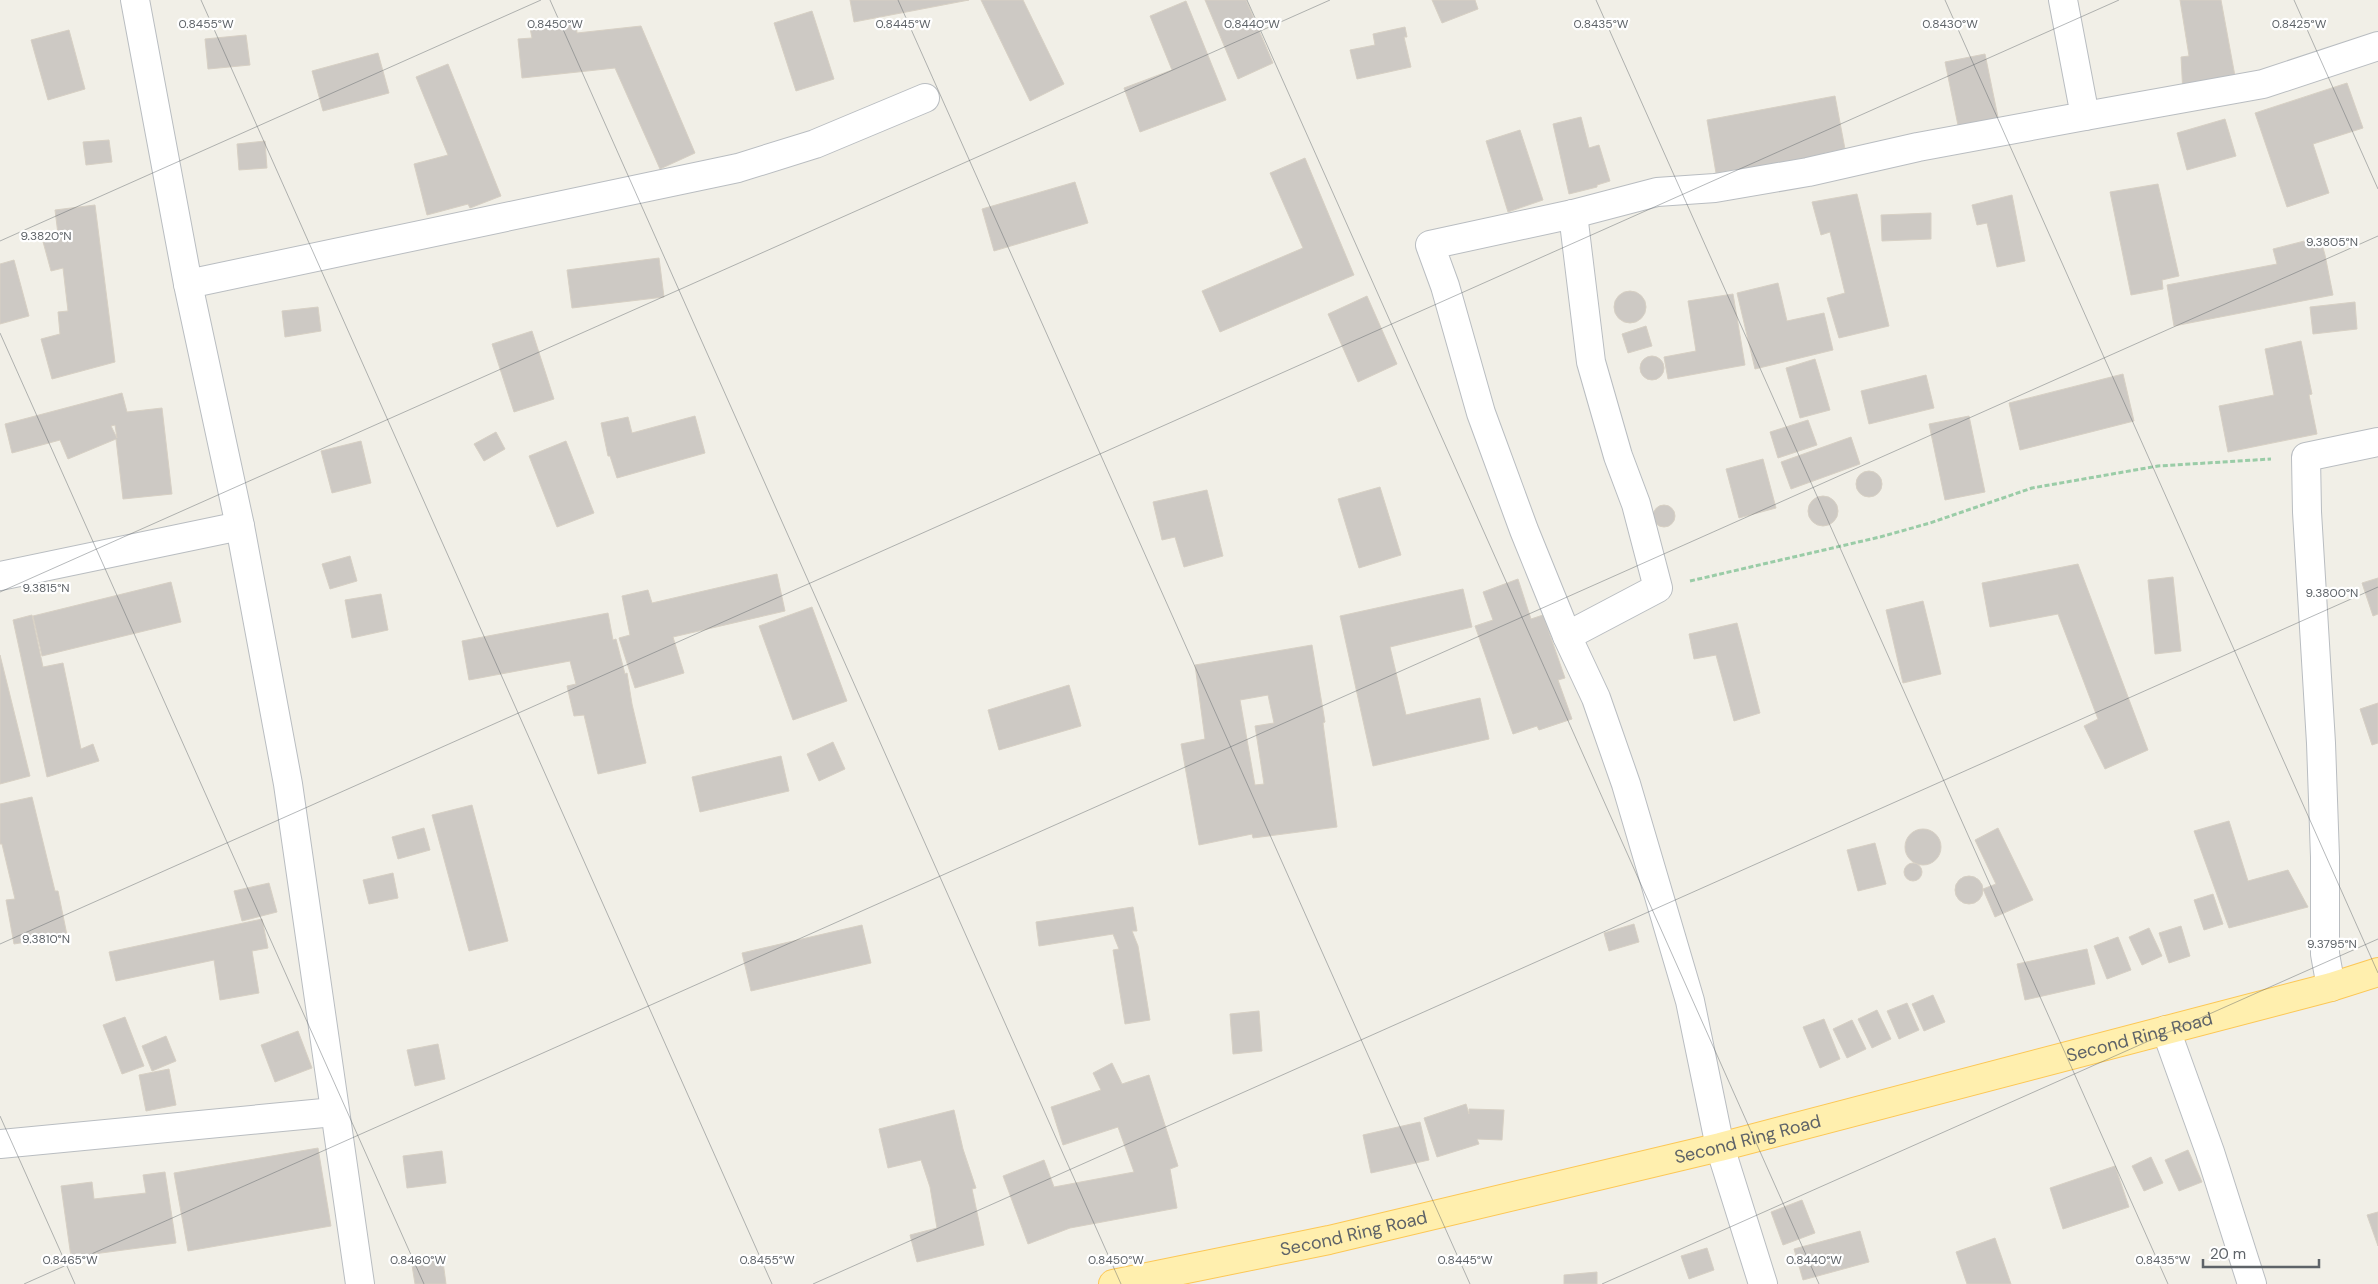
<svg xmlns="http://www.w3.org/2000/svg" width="2378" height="1284" viewBox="0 0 2378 1284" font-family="'DM Sans',sans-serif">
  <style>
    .building { fill: #cdc9c4; stroke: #d7d0c4; fill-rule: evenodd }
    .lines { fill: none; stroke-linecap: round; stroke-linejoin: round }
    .minor-casing { stroke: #b9bdc1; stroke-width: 30 }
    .major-casing { stroke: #fcc755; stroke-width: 30 }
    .path { stroke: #9acca7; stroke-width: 3; stroke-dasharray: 5 2.5; stroke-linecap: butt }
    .minor { stroke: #fff; stroke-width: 28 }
    .major { stroke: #ffefae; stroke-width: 28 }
    .ticks { fill: none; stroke: #5e6368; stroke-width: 1; stroke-opacity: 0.45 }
    .labels { text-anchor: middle; stroke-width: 4.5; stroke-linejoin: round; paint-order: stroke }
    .street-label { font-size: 18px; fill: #5e6368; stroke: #fff }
    .ticks-label { font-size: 12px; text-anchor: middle; fill: #5e6368; stroke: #fff; stroke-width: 4.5; stroke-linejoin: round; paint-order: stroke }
  </style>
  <rect width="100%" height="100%" fill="#f1efe7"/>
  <!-- building -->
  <g class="building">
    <path d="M 850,0 L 969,0 L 854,22 Z"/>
    <path d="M 981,0 L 1023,0 L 1064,84 L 1030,101 Z"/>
    <path d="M 1205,0 L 1246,0 L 1273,63 L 1238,79 Z"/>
    <path d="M 1432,0 L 1475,0 L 1478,9 L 1442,23 Z"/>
    <path d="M 2180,0 L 2221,0 L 2237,87 L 2183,94 L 2181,57 L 2189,56 Z"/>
    <path d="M 1186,1 L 1226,100 L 1140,132 L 1124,88 L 1172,70 L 1150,16 Z"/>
    <path d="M 812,11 L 834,79 L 796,91 L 774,23 Z"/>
    <path d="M 576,23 L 577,33 L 641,26 L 695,153 L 660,169 L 615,68 L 522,78 L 518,39 L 532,38 L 530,28 Z"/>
    <path d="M 1405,27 L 1407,37 L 1404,37 L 1411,67 L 1357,79 L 1350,50 L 1375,45 L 1373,34 Z"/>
    <path d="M 69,30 L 85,89 L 48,100 L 31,40 Z"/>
    <path d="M 246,35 L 250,65 L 208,69 L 205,39 Z"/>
    <path d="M 378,53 L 389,93 L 323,111 L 312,71 Z"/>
    <path d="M 1985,54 L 2000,127 L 1960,135 L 1945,62 Z"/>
    <path d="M 448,64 L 501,196 L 470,208 L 468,204 L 427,215 L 414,164 L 448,155 L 416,77 Z"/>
    <path d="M 2347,83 L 2363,128 L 2313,144 L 2329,193 L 2287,207 L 2255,113 Z"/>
    <path d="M 1835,96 L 1845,149 L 1825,153 L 1827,165 L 1741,181 L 1739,169 L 1716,173 L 1707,120 Z"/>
    <path d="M 1581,117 L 1589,148 L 1599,145 L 1610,181 L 1597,185 L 1597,187 L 1569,194 L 1553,124 Z"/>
    <path d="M 2225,119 L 2236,156 L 2187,170 L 2177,133 Z"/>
    <path d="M 1520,130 L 1543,200 L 1508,212 L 1486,141 Z"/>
    <path d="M 109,140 L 112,162 L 86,165 L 83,142 Z"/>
    <path d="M 265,141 L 267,168 L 239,170 L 237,144 Z"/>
    <path d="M 1305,158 L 1354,275 L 1220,332 L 1202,291 L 1303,248 L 1270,173 Z"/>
    <path d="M 1075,182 L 1088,223 L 994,251 L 982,209 Z"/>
    <path d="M 2158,184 L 2179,276 L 2162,280 L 2163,289 L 2131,295 L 2110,192 Z"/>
    <path d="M 1857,194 L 1889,326 L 1839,338 L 1827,298 L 1845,293 L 1830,232 L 1821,235 L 1812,202 Z"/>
    <path d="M 2012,195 L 2025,261 L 1997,267 L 1987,223 L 1977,225 L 1972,205 Z"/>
    <path d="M 95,205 L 115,362 L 52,379 L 41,339 L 60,334 L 58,312 L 68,311 L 63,268 L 51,271 L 42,238 L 58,234 L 55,210 Z"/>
    <path d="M 1931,213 L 1931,239 L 1882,241 L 1881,215 Z"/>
    <path d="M 2320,237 L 2325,255 L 2333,295 L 2174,326 L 2167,285 L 2277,264 L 2273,249 Z"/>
    <path d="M 659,258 L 664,297 L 572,308 L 567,270 Z"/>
    <path d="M 14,260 L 29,316 L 0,324 L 0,264 Z"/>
    <path d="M 1778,283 L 1787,321 L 1824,313 L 1833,350 L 1755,369 L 1737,293 Z"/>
    <circle cx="1630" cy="307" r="16"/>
    <path d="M 1733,294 L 1745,365 L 1668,379 L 1664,357 L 1696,351 L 1688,301 Z"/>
    <path d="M 1367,296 L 1397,364 L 1358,382 L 1328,314 Z"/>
    <path d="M 2355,302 L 2357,329 L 2313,334 L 2310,307 Z"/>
    <path d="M 318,307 L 321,331 L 285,337 L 282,311 Z"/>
    <path d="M 1646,326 L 1652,346 L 1628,353 L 1622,334 Z"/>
    <path d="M 532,331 L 554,399 L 514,412 L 492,344 Z"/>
    <path d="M 2301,341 L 2312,394 L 2309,395 L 2317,434 L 2228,452 L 2219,406 L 2274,395 L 2265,349 Z"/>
    <circle cx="1652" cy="368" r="12"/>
    <path d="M 1815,359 L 1830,410 L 1800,418 L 1786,368 Z"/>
    <path d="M 2123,374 L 2134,421 L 2020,450 L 2009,403 Z"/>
    <path d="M 1926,375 L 1934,408 L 1869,424 L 1861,391 Z"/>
    <path d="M 122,393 L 127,412 L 162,408 L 172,494 L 123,499 L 116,439 L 68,459 L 60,440 L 12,453 L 5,424 ZM 115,425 L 117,438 L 111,426 Z"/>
    <path d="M 695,416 L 705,453 L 617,478 L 610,456 L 608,456 L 601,423 L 628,417 L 632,433 Z"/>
    <path d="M 1969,416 L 1985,492 L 1945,500 L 1929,424 Z"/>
    <path d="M 1808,420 L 1817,445 L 1778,458 L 1770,432 Z"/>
    <path d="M 496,432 L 505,449 L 484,461 L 474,444 Z"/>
    <path d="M 1851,437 L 1860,464 L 1791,489 L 1781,462 Z"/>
    <path d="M 361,441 L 371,483 L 332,493 L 321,451 Z"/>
    <path d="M 566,441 L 594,513 L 557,527 L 529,456 Z"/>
    <path d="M 1763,459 L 1776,508 L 1739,518 L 1726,469 Z"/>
    <circle cx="1869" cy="484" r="13"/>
    <path d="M 1380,487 L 1401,555 L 1359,568 L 1338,499 Z"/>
    <path d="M 1207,490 L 1223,556 L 1184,567 L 1175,537 L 1162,540 L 1153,502 Z"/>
    <circle cx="1823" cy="511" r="15"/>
    <circle cx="1664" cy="516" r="11"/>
    <path d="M 350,556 L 357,581 L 330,589 L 322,564 Z"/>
    <path d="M 2078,564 L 2148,750 L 2105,769 L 2084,726 L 2098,719 L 2058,614 L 1990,627 L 1982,583 Z"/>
    <path d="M 777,574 L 785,611 L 673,637 L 684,673 L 635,688 L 619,638 L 630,635 L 622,596 L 648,590 L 652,603 Z"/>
    <path d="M 2173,577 L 2181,651 L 2155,654 L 2148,580 Z"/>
    <path d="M 2378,578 L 2378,614 L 2373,616 L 2362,583 Z"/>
    <path d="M 1518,579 L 1531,619 L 1543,615 L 1565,678 L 1558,680 L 1572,719 L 1539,730 L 1537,726 L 1513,734 L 1475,626 L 1493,620 L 1483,592 Z"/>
    <path d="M 171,582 L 181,622 L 42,656 L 33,616 Z"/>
    <path d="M 1463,589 L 1472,627 L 1390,647 L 1406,715 L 1480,698 L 1489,739 L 1373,766 L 1340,616 Z"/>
    <path d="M 381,594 L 388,630 L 352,638 L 345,600 Z"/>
    <path d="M 1923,601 L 1941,674 L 1903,683 L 1886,610 Z"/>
    <path d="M 812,607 L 847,701 L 793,720 L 759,626 Z"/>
    <path d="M 608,613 L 613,640 L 616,639 L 625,674 L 627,673 L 632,704 L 646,763 L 598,774 L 584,715 L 574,716 L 567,686 L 576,684 L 570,661 L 469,680 L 462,641 Z"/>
    <path d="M 32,615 L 43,667 L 63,663 L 81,749 L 93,744 L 99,761 L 47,777 L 13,620 Z"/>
    <path d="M 1737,623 L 1760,713 L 1734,721 L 1716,655 L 1694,659 L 1689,634 Z"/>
    <path d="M 1312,645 L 1325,722 L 1323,723 L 1337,827 L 1253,838 L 1252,834 L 1199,845 L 1181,744 L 1205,739 L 1195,665 ZM 1268,695 L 1274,723 L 1255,726 L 1264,784 L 1255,785 L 1240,700 Z"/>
    <path d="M 0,655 L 30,776 L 0,784 Z"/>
    <path d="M 1069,685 L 1081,726 L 999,750 L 988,710 Z"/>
    <path d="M 2378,703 L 2378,743 L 2372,745 L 2360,709 Z"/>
    <path d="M 833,742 L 845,769 L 819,781 L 807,754 Z"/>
    <path d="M 781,756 L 789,791 L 700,812 L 692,777 Z"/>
    <path d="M 32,797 L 55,891 L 58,891 L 67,935 L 27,945 L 26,942 L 14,944 L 6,900 L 15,899 L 2,844 L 0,844 L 0,804 Z"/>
    <path d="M 472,805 L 508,941 L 469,951 L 432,815 Z"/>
    <path d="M 2229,821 L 2248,881 L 2288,870 L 2308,907 L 2229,928 L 2194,831 Z"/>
    <path d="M 424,828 L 430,850 L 398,859 L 392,837 Z"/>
    <path d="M 1998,828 L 2033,900 L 1995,917 L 1983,889 L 1996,884 L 1975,840 Z"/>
    <circle cx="1923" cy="847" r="18"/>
    <path d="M 1875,843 L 1886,884 L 1858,891 L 1847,850 Z"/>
    <circle cx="1913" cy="872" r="9"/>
    <path d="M 393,873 L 398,898 L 369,904 L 363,880 Z"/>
    <circle cx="1969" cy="890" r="14"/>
    <path d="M 269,883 L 277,912 L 242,921 L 234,891 Z"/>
    <path d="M 2213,894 L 2223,924 L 2204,930 L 2194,900 Z"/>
    <path d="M 1133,907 L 1137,931 L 1132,931 L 1138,946 L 1150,1020 L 1125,1024 L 1113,950 L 1119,949 L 1113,934 L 1039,946 L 1036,922 Z"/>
    <path d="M 262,919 L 268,948 L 252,951 L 259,993 L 220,1000 L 214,960 L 116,981 L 109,952 Z"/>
    <path d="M 1634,924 L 1639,942 L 1609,951 L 1604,933 Z"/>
    <path d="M 862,925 L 871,963 L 751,991 L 742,953 Z"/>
    <path d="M 2181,926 L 2190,956 L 2169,963 L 2159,933 Z"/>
    <path d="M 2149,928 L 2162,956 L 2142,965 L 2129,937 Z"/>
    <path d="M 2118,937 L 2131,970 L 2107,979 L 2094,946 Z"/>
    <path d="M 2087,949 L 2095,984 L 2025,1000 L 2017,964 Z"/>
    <path d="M 1933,995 L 1945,1022 L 1924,1031 L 1912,1004 Z"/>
    <path d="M 1907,1003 L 1919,1030 L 1899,1039 L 1887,1011 Z"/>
    <path d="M 1877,1010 L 1891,1039 L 1872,1048 L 1858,1019 Z"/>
    <path d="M 1259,1011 L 1262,1051 L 1233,1054 L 1230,1014 Z"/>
    <path d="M 125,1017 L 144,1066 L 122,1074 L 103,1025 Z"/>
    <path d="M 1824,1019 L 1840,1059 L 1820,1068 L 1803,1027 Z"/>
    <path d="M 1852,1020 L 1866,1049 L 1847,1058 L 1833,1029 Z"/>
    <path d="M 298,1031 L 312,1068 L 275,1082 L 261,1045 Z"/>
    <path d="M 166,1036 L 176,1061 L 152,1071 L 142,1046 Z"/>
    <path d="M 438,1044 L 445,1079 L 415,1086 L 407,1050 Z"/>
    <path d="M 1112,1063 L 1122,1084 L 1149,1075 L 1178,1166 L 1170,1169 L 1177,1208 L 1070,1228 L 1028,1244 L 1003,1176 L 1044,1160 L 1054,1187 L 1134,1172 L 1118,1127 L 1063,1145 L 1051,1107 L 1101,1090 L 1093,1073 Z"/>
    <path d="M 169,1069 L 176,1105 L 146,1111 L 139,1075 Z"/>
    <path d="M 1466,1104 L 1469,1114 L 1469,1109 L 1504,1110 L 1502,1140 L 1477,1139 L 1479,1144 L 1437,1157 L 1424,1118 Z"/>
    <path d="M 954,1110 L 963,1149 L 976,1188 L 972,1189 L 984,1245 L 917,1262 L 910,1235 L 937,1228 L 930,1187 L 921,1160 L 888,1168 L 879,1129 Z"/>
    <path d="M 1420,1122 L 1429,1160 L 1371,1173 L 1363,1135 Z"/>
    <path d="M 318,1148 L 331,1226 L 188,1251 L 174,1173 Z"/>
    <path d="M 2188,1150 L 2202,1182 L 2179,1191 L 2165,1160 Z"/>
    <path d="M 442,1151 L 446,1183 L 407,1188 L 403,1156 Z"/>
    <path d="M 2151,1157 L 2163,1183 L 2144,1191 L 2132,1166 Z"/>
    <path d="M 2115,1166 L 2129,1207 L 2063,1229 L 2050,1188 Z"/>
    <path d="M 165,1172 L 176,1243 L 71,1257 L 61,1186 L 92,1182 L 94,1199 L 146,1193 L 143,1175 Z"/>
    <path d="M 1802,1200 L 1815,1233 L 1783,1245 L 1771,1212 Z"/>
    <path d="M 2378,1212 L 2378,1246 L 2367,1215 Z"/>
    <path d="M 1860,1231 L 1869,1262 L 1803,1280 L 1794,1249 Z"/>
    <path d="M 1995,1238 L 2011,1284 L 1967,1284 L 1956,1252 Z"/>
    <path d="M 1707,1248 L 1714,1270 L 1689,1279 L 1681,1256 Z"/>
    <path d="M 442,1254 L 446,1284 L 415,1284 L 411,1259 Z"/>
    <path d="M 1597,1272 L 1597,1284 L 1564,1284 L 1564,1275 Z"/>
  </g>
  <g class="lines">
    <!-- minor casing -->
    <g class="minor-casing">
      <g id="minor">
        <path d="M 135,0 L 188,284 L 240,526 L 288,784 L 360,1284"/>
        <path d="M 2085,116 L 2263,84 L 2378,46"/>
        <path d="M 188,284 L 738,168 L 815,144 L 925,98"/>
        <path d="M 0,576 L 240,526"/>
        <path d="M 1567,636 L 1658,588 L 1636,504 L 1618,456 L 1591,362 L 1573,214"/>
        <path d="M 2331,987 L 2325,954 L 2325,857 L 2321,743 L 2307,512 L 2306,457 L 2378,442"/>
        <path d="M 2166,1030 L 2210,1152 L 2252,1284"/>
        <path d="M 0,1144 L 334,1112"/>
        <path d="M 1763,1284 L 1720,1147 L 1690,1001 L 1626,784 L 1596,698 L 1567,636 L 1524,530 L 1481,413 L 1445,286 L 1430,245 L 1573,214 L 1657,192 L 1715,188 L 1808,172 L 1918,147 L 2085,116 L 2063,0"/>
      </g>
    </g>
    <!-- major casing -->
    <g class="major-casing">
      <g id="major">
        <path id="s1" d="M 1113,1284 L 1329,1240 L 1720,1147 L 2331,987 L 2378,972"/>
      </g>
    </g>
    <!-- path -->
    <path class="path" d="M 1690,581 L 1880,537 L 1930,523 L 2032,488 L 2158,466 L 2271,459"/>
    <!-- minor -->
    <use href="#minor" class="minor"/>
    <!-- major -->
    <use href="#major" class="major"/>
  </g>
  <!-- ticks -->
  <path class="ticks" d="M 201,0 L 772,1284M 550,0 L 1121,1284M 898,0 L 1470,1284M 1247,0 L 1819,1284M 1596,0 L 2168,1284M 1945,0 L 2378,973M 2294,0 L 2378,189M 0,241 L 541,0M 0,333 L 424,1284M 0,592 L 1330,0M 0,944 L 2119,0M 0,1116 L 75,1284M 24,1284 L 2378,236M 813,1284 L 2378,587M 1602,1284 L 2378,939"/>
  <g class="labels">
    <!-- street labels -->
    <g class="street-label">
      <text dy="6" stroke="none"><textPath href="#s1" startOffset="1056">Second Ring Road</textPath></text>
      <text dy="6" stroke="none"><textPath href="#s1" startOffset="651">Second Ring Road</textPath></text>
      <text dy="6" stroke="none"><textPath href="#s1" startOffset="246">Second Ring Road</textPath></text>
    </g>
  </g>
  <g class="ticks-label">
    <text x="2299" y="28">0.8425°W</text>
    <text x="206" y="28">0.8455°W</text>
    <text x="555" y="28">0.8450°W</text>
    <text x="903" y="28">0.8445°W</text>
    <text x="1252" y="28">0.8440°W</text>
    <text x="1601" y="28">0.8435°W</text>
    <text x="1950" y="28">0.8430°W</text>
    <text x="46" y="240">9.3820°N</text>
    <text x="2332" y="246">9.3805°N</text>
    <text x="46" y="592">9.3815°N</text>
    <text x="2332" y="597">9.3800°N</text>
    <text x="46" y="943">9.3810°N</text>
    <text x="2332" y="948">9.3795°N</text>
    <text x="70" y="1264">0.8465°W</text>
    <text x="418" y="1264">0.8460°W</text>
    <text x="767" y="1264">0.8455°W</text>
    <text x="1116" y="1264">0.8450°W</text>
    <text x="1465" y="1264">0.8445°W</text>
    <text x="1814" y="1264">0.8440°W</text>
    <text x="2163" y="1264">0.8435°W</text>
  </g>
  <!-- scale -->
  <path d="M2203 1259v8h116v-8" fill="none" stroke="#5e6368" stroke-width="2.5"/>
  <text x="2210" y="1259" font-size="15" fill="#5e6368" stroke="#ffffff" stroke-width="4" paint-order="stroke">20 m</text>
</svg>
